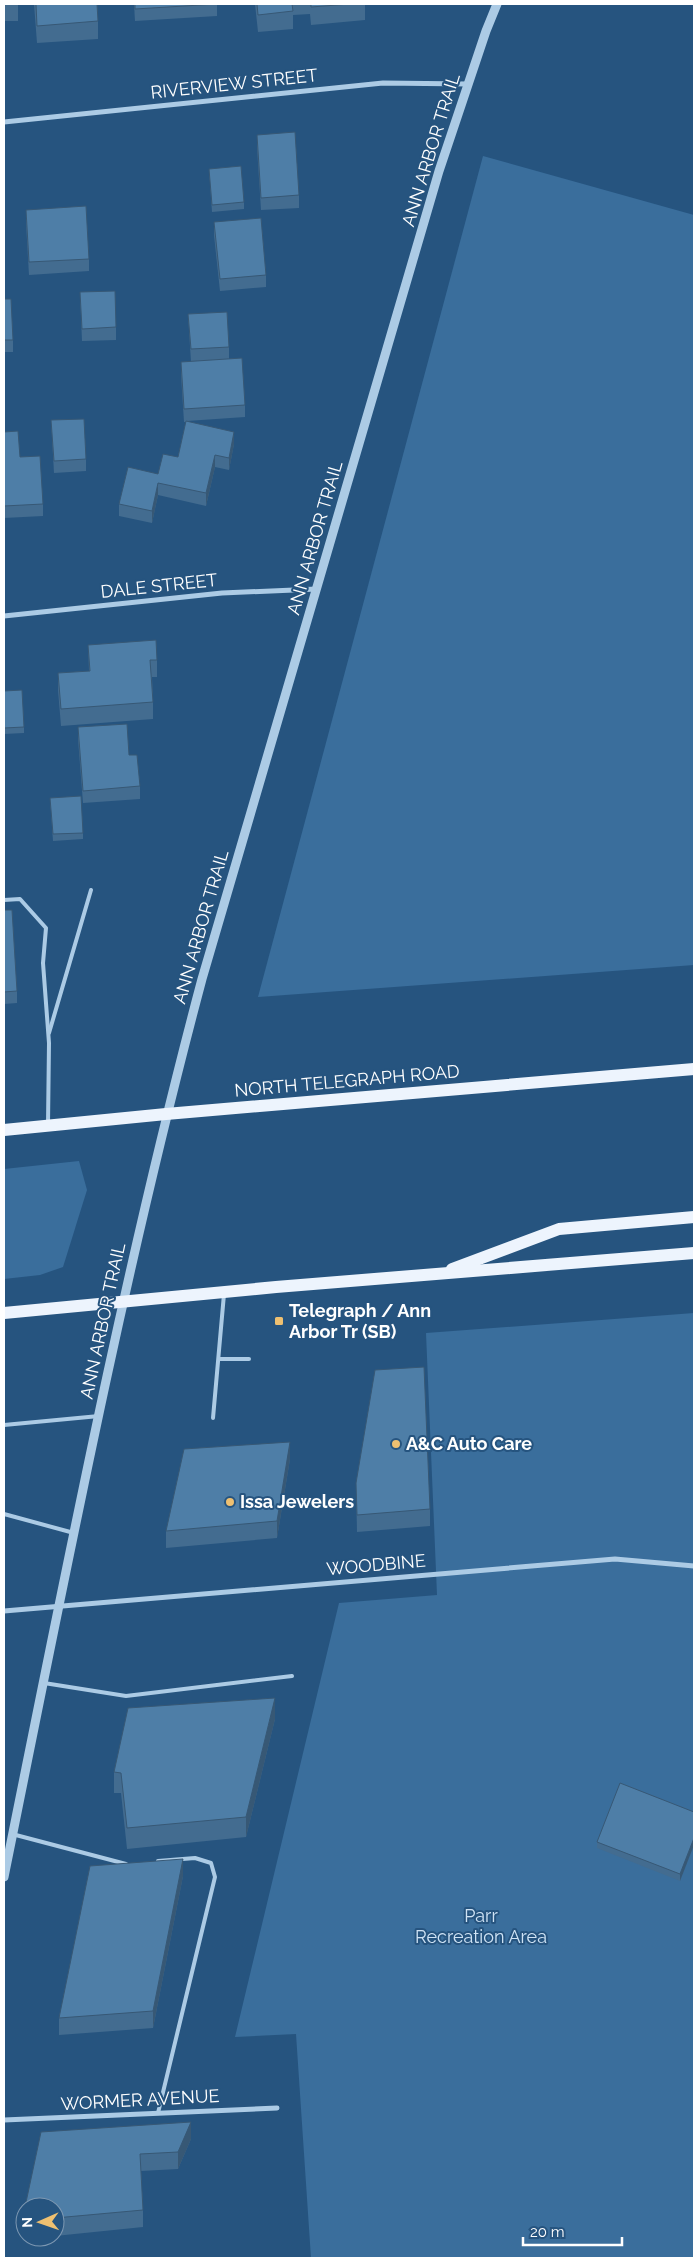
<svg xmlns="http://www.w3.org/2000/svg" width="698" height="2262" viewBox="0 0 698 2262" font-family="Raleway,sans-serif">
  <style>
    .green { fill: #3a6e9c }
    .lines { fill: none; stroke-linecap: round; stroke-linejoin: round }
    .service { stroke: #accbe5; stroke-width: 4 }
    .minor { stroke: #accbe5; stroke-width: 5 }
    .tertiary { stroke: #accbe5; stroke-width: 9 }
    .primary { stroke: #edf4fd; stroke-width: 12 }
    .wall { fill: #436c90 }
    .shaded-wall { fill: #375875 }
    .building { fill: #4e7ea7; stroke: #375875 }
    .poi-dot { fill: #eec071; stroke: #26547f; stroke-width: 2 }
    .labels { text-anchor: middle; stroke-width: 4; stroke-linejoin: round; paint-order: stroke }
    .street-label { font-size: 18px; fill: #fff; stroke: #26547f }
    .poi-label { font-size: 18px; font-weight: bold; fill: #fff; stroke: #26547f; text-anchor: start }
    .park-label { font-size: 18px; fill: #cfe3f5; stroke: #26547f }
  </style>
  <rect width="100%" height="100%" fill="#26547f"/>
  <!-- green -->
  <g class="green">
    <path d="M 483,156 L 694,215 L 694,965 L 258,997 Z"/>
    <path d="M 79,1161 L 87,1190 L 63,1267 L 40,1275 L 4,1279 L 4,1169 Z"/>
    <path d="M 694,1313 L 694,2258 L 311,2258 L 296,2034 L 235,2037 L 339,1603 L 437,1595 L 426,1333 Z"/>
  </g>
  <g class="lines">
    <!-- service -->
    <g class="service">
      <path d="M 4,900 L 20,899 L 46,928 L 43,963 L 49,1043 L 48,1124"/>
      <path d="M 49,1033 L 91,890"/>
      <path d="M 219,1359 L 249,1359"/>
      <path d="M 213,1418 L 224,1294"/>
      <path d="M 4,1425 L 99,1416"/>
      <path d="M 4,1514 L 74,1533"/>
      <path d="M 44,1683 L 126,1696 L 292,1676"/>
      <path d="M 12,1834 L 126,1864"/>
      <path d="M 158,1861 L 195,1858 L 211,1863 L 215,1877 L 158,2113"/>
    </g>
    <!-- minor -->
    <g class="minor">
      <path d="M 4,122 L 383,83 L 468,84"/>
      <path d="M 4,616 L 222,593 L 317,589"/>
      <path d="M 4,1611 L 615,1559 L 694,1566"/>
      <path d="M 4,2120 L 277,2108"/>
    </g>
    <!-- tertiary -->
    <path class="tertiary" d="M 4,1877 C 65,1576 123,1275 202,979 L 439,171 L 486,31 L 497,4"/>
    <!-- primary -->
    <g class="primary">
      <path d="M 4,1130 L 166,1114 L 694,1069"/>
      <path d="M 452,1269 L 559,1229 L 694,1217"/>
      <path d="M 4,1313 L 276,1287 L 694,1253"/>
    </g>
  </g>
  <!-- wall -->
  <g class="wall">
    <rect x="4" y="4" width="14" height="17"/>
    <path d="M 34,4 L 97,4 L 98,21 L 98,39 L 37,43 Z"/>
    <path d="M 134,4 L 217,4 L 217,16 L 135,21 Z"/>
    <path d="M 255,4 L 365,4 L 365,20 L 311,25 L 310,14 L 293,15 L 293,29 L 258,32 Z"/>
    <path d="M 257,135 L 299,195 L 299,208 L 261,210 L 257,147 Z"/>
    <path d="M 209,169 L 244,202 L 244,209 L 212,212 Z"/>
    <path d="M 26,210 L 89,259 L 89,271 L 29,275 L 26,223 Z"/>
    <path d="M 214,222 L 266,275 L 266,287 L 220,291 L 214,235 Z"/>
    <path d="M 80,292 L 116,327 L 116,340 L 82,341 Z"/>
    <path d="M 4,299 L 13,340 L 13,352 L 4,352 Z"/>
    <path d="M 188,314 L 229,347 L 229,359 L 245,405 L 245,417 L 187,421 L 234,444 L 229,470 L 215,467 L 206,506 L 158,495 L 152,523 L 119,516 L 119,504 L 158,474 L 178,457 L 186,422 L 184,422 L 181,375 L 181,362 L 191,362 Z"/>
    <path d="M 51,420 L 86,459 L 86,471 L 54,473 Z"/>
    <path d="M 4,432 L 20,457 L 43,504 L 43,516 L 4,518 Z"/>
    <path d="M 88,645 L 157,660 L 157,677 L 152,677 L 153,702 L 153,719 L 61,726 L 58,690 L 58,673 L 89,671 Z"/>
    <path d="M 4,691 L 24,727 L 24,733 L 4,734 Z"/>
    <path d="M 78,727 L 129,755 L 140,786 L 140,799 L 83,803 L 78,739 Z"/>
    <path d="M 50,798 L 83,833 L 83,839 L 53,841 Z"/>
    <path d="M 4,910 L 17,991 L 17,1003 L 4,1004 Z"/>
    <path d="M 290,1459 L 277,1538 L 166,1548 L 166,1531 Z"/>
    <path d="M 356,1483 L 430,1509 L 430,1526 L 357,1532 Z"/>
    <path d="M 275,1719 L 246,1837 L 127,1849 L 121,1793 L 114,1793 L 114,1772 Z"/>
    <path d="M 694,1812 L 680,1881 L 597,1848 L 597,1842 Z"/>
    <path d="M 183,1876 L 153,2028 L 59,2035 L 59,2018 Z"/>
    <path d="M 41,2132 L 191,2139 L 178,2169 L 141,2171 L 143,2210 L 143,2227 L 55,2236 L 55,2207 Z"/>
    <path d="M 22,2221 L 25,2221 L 25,2237 L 40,2237 L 22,2239 Z"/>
  </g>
  <!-- shaded-wall -->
  <g class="shaded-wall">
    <path d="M 234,432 L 234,444 L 229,470 L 229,458 Z"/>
    <path d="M 215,455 L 215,467 L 206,506 L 206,493 Z"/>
    <path d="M 158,483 L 158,495 L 152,523 L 152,511 Z"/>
    <path d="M 290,1442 L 290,1459 L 277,1538 L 277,1521 Z"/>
    <path d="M 275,1698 L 275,1719 L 246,1837 L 246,1817 Z"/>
    <path d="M 694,1838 L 694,1845 L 680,1881 L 680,1874 Z"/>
    <path d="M 183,1859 L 183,1876 L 153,2028 L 153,2011 Z"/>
    <path d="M 191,2122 L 191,2139 L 178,2169 L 178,2152 Z"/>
  </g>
  <!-- building -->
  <g class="building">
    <path d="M 36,4 L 97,4 L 98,21 L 37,26 Z"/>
    <path d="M 135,4 L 217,4 L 135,9 Z"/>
    <path d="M 257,4 L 292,4 L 293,11 L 258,15 Z"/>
    <path d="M 311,4 L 350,4 L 311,7 Z"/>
    <path d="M 295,132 L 299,195 L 261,198 L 257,135 Z"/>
    <path d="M 241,166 L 244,202 L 212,205 L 209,169 Z"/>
    <path d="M 86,206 L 89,259 L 29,262 L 26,210 Z"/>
    <path d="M 261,218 L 266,275 L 220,279 L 214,222 Z"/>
    <path d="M 115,291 L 116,327 L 82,329 L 80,292 Z"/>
    <path d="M 4,299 L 11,299 L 13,340 L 4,340 Z"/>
    <path d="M 227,312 L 229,347 L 191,349 L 188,314 Z"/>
    <path d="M 242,358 L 245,405 L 184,409 L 181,362 Z"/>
    <path d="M 84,419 L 86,459 L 54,461 L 51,420 Z"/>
    <path d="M 186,421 L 234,432 L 229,458 L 215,455 L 206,493 L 158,483 L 152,511 L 119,504 L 128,467 L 158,474 L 163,454 L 178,457 Z"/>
    <path d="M 18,431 L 20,457 L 40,456 L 43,504 L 4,506 L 4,432 Z"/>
    <path d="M 156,640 L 157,660 L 150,660 L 153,702 L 61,709 L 58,673 L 90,671 L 88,645 Z"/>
    <path d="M 22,690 L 24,727 L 4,728 L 4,691 Z"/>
    <path d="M 127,724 L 129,755 L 137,755 L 140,786 L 83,791 L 78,727 Z"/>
    <path d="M 81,796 L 83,833 L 53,834 L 50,798 Z"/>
    <path d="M 4,910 L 12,910 L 17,991 L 4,992 Z"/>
    <path d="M 424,1367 L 430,1509 L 357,1515 L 356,1483 L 375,1370 Z"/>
    <path d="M 290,1442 L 277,1521 L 166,1531 L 184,1449 Z"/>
    <path d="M 275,1698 L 246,1817 L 127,1828 L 121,1773 L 114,1772 L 128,1708 Z"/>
    <path d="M 620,1783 L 694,1812 L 694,1838 L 680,1874 L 597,1842 Z"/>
    <path d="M 183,1859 L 153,2011 L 59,2018 L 90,1866 Z"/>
    <path d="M 191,2122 L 178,2152 L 140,2154 L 143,2210 L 55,2218 L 55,2207 L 25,2207 L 41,2132 Z"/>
    <path d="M 25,2208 L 25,2221 L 22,2221 Z"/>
  </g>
  <!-- markers -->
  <g class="poi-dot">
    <rect x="274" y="1316" width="10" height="10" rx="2.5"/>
    <circle cx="396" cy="1444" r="5"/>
    <circle cx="230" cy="1502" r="5"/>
  </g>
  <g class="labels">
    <!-- street labels -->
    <g class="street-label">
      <text transform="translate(234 84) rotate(-6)" y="6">RIVERVIEW STREET</text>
      <text transform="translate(431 150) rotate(-73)" y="6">ANN ARBOR TRAIL</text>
      <text transform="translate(315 538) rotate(-74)" y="6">ANN ARBOR TRAIL</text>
      <text transform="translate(159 586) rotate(-6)" y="6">DALE STREET</text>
      <text transform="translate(201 927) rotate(-74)" y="6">ANN ARBOR TRAIL</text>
      <text transform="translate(347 1081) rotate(-5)" y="6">NORTH TELEGRAPH ROAD</text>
      <text transform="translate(103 1321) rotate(-78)" y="6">ANN ARBOR TRAIL</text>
      <text transform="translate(376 1565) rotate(-5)" y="6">WOODBINE</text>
      <text transform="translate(140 2100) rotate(-3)" y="6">WORMER AVENUE</text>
    </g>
    <!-- poi labels -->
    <g class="poi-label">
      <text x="289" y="1317">Telegraph / Ann<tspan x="289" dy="21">Arbor Tr (SB)</tspan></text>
      <text x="406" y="1450">A&amp;C Auto Care</text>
      <text x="240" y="1508">Issa Jewelers</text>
    </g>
    <!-- park labels -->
    <g class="park-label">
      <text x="481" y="1922">Parr<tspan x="481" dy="21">Recreation Area</tspan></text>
    </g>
  </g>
  <!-- border -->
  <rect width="698" height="2262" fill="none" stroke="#ffffff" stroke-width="10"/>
  <!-- north arrow -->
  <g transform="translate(40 2222) rotate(268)"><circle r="24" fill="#26547f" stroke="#7d98b2"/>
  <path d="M0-4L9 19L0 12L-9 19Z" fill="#eec071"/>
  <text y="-8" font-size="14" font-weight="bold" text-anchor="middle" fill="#ffffff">N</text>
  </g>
  <!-- scale -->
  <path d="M523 2237v8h99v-8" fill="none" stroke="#ffffff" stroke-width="2.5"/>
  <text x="530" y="2237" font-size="15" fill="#ffffff" stroke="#26547f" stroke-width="4" paint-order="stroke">20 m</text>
</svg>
